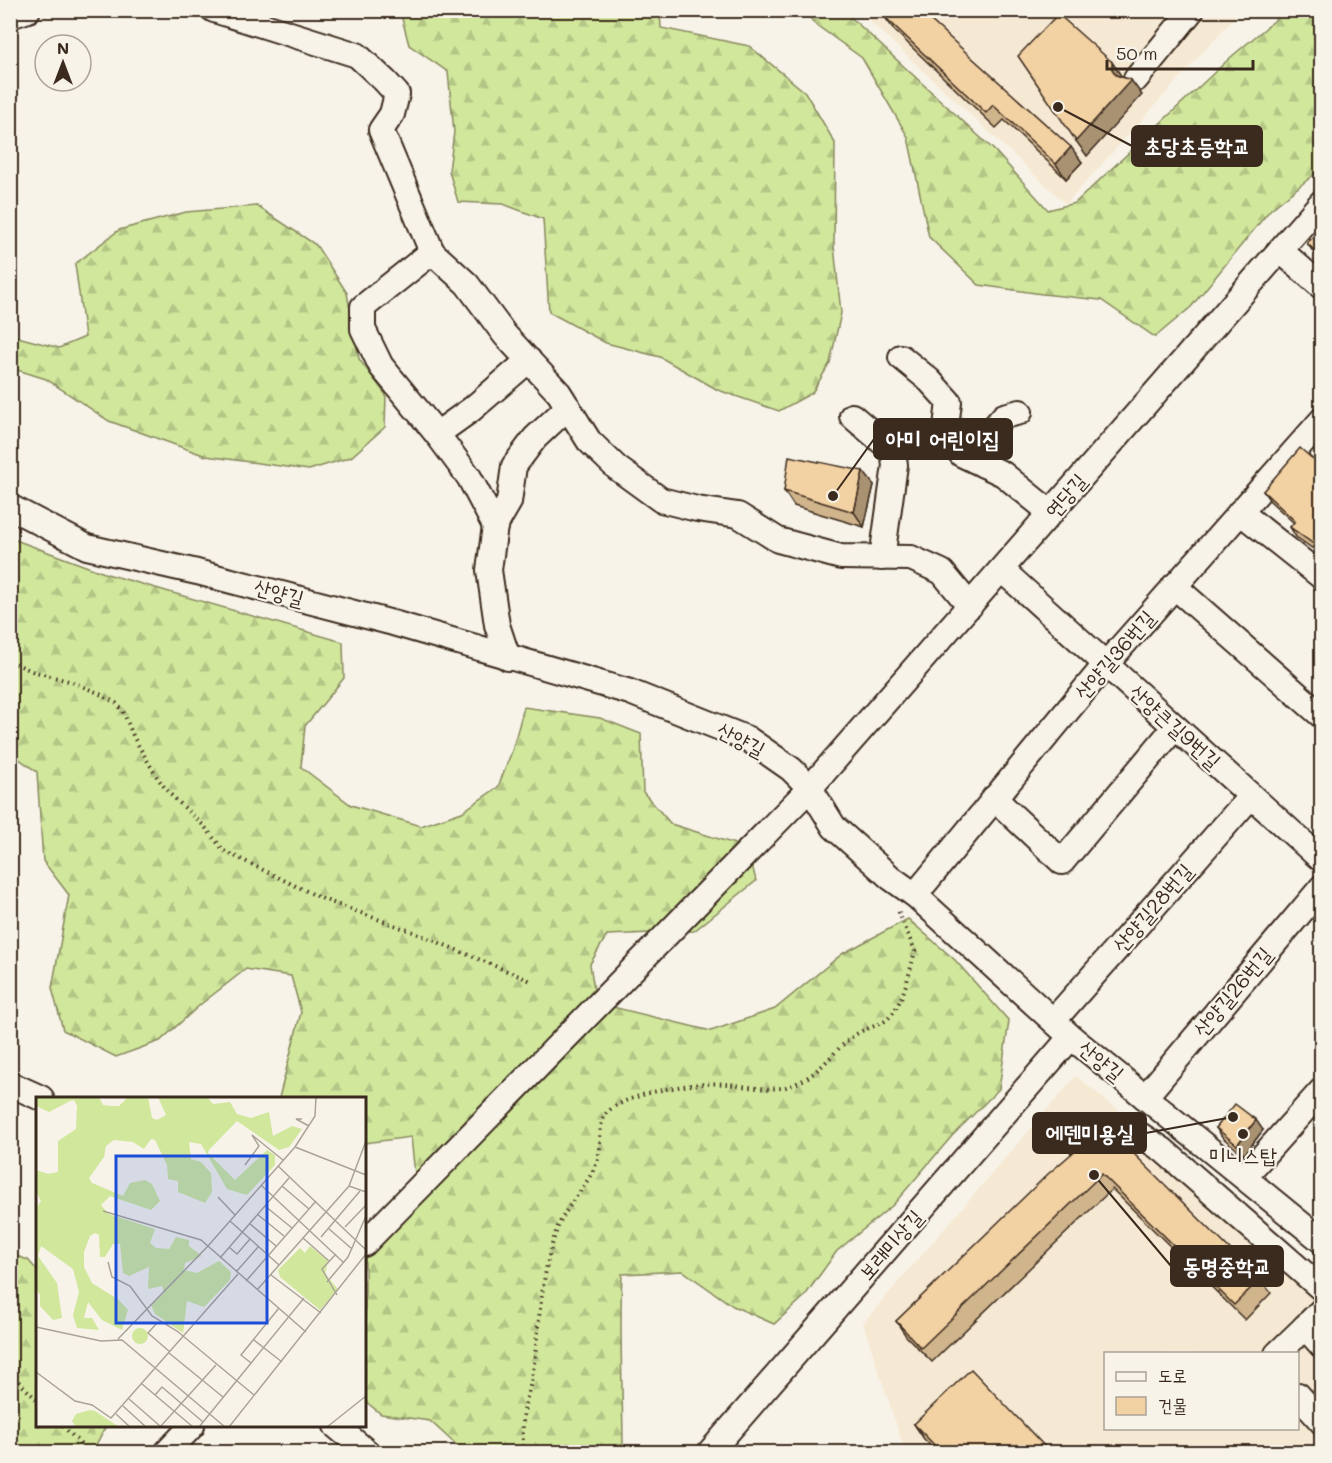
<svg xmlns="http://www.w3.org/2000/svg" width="1332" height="1463" viewBox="0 0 1332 1463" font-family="Mali,'Poor Story',sans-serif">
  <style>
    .built { fill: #f6e9d3; fill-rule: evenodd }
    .forest { fill: url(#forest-firs); stroke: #86885d; stroke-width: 1.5 }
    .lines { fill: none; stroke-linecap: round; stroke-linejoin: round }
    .minor-casing { stroke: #3b2a1e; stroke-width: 28 }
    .path { stroke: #3b2a1e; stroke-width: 4; stroke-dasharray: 1.5 4.5; stroke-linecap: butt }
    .minor { stroke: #f7f3e8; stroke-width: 24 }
    .wall { fill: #d0b48c; stroke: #3b2a1e; stroke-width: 1.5 }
    .shaded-wall { fill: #a99272; stroke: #3b2a1e; stroke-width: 1.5 }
    .building { fill: #f2d1a3; stroke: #3b2a1e; stroke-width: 1.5 }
    .poi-dot { fill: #3b2a1e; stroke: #f7f3e8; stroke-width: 2 }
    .labels { text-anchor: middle; stroke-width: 4.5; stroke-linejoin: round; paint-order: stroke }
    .street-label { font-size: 21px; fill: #3b2a1e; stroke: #f7f3e8 }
    .poi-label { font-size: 21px; fill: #3b2a1e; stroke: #f7f3e8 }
    .inset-road { fill: none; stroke: #aca397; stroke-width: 1.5 }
    .view { fill: #1d4ed8; fill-opacity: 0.15; stroke: #1d4ed8; stroke-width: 3 }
    .inset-edge { fill: none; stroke: #3b2a1e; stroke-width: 3 }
    .leader { fill: none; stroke: #3b2a1e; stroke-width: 2 }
    .callout-dot { fill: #3b2a1e; stroke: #f7f3e8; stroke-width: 2 }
    .callout { fill: #3b2a1e; stroke: #3b2a1e; stroke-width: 2 }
    .callout-label { font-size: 22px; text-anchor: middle; font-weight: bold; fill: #fff }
  </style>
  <defs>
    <pattern id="forest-firs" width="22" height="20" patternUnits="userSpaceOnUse" patternTransform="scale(1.5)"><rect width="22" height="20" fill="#d1e79c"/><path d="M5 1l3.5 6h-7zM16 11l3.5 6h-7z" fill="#b4c686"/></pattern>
  </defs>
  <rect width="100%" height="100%" fill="#f7f3e8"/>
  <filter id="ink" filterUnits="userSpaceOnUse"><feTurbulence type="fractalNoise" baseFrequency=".0167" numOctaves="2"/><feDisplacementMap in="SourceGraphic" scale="12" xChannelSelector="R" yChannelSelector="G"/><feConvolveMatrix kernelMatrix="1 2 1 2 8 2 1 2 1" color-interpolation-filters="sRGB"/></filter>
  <g filter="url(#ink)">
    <!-- built -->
    <g class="built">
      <path d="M 859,11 L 1240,11 L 1066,204 Z"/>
      <path d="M 1076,1076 L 1321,1274 L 1321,1452 L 905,1452 L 863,1323 ZM 1106,1354 L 1298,1354 L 1298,1428 L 1106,1428 Z"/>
    </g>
    <!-- forest -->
    <g class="forest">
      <path d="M 400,11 L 660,11 L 661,28 L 749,46 L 805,92 L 835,143 L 834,246 L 841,313 L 830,363 L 812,393 L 779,411 L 718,390 L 660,357 L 606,343 L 549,312 L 543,219 L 503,204 L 458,202 L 449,171 L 454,132 L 448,72 L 409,45 Z"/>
      <path d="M 804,11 L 844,11 L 995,151 L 1048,210 L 1075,203 L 1231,57 L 1274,21 L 1283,11 L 1321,11 L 1321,169 L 1270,210 L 1191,307 L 1155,337 L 1101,300 L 1042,294 L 979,285 L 929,237 L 908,137 L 862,58 L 815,24 Z"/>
      <path d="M 257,206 L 316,245 L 347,293 L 359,359 L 386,395 L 385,427 L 351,457 L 309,470 L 206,456 L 109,421 L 46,379 L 11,368 L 10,335 L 59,348 L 85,337 L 75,264 L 119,230 L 186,212 Z"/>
      <path d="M 10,538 L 107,574 L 343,642 L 344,678 L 305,726 L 301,767 L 351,805 L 421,826 L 462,812 L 498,787 L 512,751 L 524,707 L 600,718 L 641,734 L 643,792 L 671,824 L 748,848 L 756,881 L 694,931 L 607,935 L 590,964 L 596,1003 L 711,1031 L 775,1009 L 842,954 L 908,919 L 955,960 L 1009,1021 L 999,1089 L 952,1136 L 893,1205 L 837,1251 L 804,1297 L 774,1324 L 733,1306 L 683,1271 L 622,1274 C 619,1333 623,1393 623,1452 L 464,1452 L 430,1421 L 381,1414 L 365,1401 L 365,1248 L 418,1203 L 411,1137 L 365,1143 L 364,1098 L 279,1098 L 301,1012 L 291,976 L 246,969 L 201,1004 L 160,1041 L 116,1057 L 63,1030 L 52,988 L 69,895 L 43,861 L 37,772 L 11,753 Z"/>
      <path d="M 11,1254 L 28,1260 L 37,1270 L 38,1426 L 106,1426 L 92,1452 L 11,1452 Z"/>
    </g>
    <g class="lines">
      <!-- minor casing -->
      <g class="minor-casing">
        <g id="minor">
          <path d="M 214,10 L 357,55 L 385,81 L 397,94 L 392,114 L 381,130 L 432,252"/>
          <path d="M 10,16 L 28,10"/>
          <path d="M 1136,79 L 1192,10"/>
          <path d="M 1280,250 L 1322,287"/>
          <path d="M 901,357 L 929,380 L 949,402 L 946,427 L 961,454 L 1003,474 L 1051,513"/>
          <path d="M 529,360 L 472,409 L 437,434 L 381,366 L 363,329 L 363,307 L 432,252 L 467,284 L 505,335 L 559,393 L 589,441 L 617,468 L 661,500 L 697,509 L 738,515 L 778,540 L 841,557 L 911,558 L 942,572 L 970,606"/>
          <path d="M 852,416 L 893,451 L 895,465 L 882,558"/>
          <path d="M 437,434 L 469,477 L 495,526 L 509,502 L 514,466 L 535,438 L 568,407"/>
          <path d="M 984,465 L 983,440 L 1004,416 L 1020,412"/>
          <path d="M 10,507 L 87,547 L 197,572 L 393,623 L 630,692 L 748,739 L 791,769 L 810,788 L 834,827 L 891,878 L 915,895 L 1071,1037 L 1322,1241"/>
          <path d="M 1240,512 L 1322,577"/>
          <path d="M 495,526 L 489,570 L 497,625 L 508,658"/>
          <path d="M 1002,570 L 1322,860"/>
          <path d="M 1174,586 L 1322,716"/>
          <path d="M 994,798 L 1062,862 L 1175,727"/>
          <path d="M 915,895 L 1106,664 L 1322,420"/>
          <path d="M 1054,1020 L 1251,796"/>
          <path d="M 10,1084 L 41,1098"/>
          <path d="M 1145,1097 L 1322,887"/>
          <path d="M 1083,1148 L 1104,1131 L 1131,1129 L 1163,1150 L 1322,1289"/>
          <path d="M 1244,1177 L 1322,1090"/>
          <path d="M 364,1244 L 810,788 L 1322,202"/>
          <path d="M 1322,1310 L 1305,1327 L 1322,1346"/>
          <path d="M 1277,1354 L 1305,1327"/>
          <path d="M 1298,1395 L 1322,1422"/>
          <path d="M 336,1426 L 367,1452"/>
          <path d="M 167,1452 L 192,1426"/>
          <path d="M 710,1452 L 1071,1037"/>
        </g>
      </g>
      <!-- path -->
      <g class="path">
        <path d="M 10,661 L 32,671 L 72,682 L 96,692 L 116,703 L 123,711 L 134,738 L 157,777 L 168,792 L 205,827 L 224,851 L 325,900 L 416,933 L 531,981"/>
        <path d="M 10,1373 L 38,1401"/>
        <path d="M 63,1426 L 88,1452"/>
        <path d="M 523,1452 C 523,1439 522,1425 524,1412 C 526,1398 531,1385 533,1372 C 539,1326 541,1273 557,1229 C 567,1204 591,1182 598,1159 C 603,1142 595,1119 612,1108 C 636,1092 697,1081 726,1084 C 749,1086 775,1094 797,1083 C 822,1072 833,1051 852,1037 C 862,1029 875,1027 885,1021 C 902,1009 910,971 915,951 L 897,908"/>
      </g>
      <!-- minor -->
      <use href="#minor" class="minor"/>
    </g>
    <!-- wall -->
    <g class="wall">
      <path d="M 884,16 L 1082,162 L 1066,179 L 1004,120 L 996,128 L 895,31 Z"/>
      <path d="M 1322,229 L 1322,260 L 1314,253 L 1307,243 Z"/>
      <path d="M 1322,467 L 1322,555 L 1296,537 L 1290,527 L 1294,523 L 1270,501 L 1263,491 Z"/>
      <path d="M 874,485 L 864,527 L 794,506 L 784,491 Z"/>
      <path d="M 1216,1128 L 1263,1130 L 1244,1155 L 1223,1138 Z"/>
      <path d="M 1099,1130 L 1260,1279 L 1271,1293 L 1245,1320 L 1112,1189 L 932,1362 L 906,1336 L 896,1321 Z"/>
      <path d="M 914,1424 L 1050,1452 L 937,1452 L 924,1439 Z"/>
    </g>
    <!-- shaded-wall -->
    <g class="shaded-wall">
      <path d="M 1112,62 L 1122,77 L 1131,80 L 1142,95 L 1087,156 L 1076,141 L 1112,69 Z"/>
      <path d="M 1071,147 L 1082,162 L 1066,179 L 1056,164 Z"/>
      <path d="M 863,471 L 874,485 L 864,527 L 854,512 Z"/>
      <path d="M 1256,1120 L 1263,1130 L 1244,1155 L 1237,1145 Z"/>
    </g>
    <!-- building -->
    <g class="building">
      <path d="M 886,10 L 919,10 L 1071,147 L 1056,164 L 993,105 L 986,113 L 884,16 Z"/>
      <path d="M 1058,14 L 1112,62 L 1112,69 L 1116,75 L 1131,80 L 1076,141 L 1018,56 Z"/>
      <path d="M 1322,229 L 1322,258 L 1307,243 Z"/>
      <path d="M 1300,448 L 1322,467 L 1322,550 L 1290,527 L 1295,521 L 1263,491 Z"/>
      <path d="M 789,456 L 863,471 L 854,512 L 784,491 Z"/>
      <path d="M 1235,1104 L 1256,1120 L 1237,1145 L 1216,1128 Z"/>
      <path d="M 1107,1129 L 1128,1148 L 1260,1279 L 1234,1305 L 1102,1174 L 921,1348 L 896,1321 L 1048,1174 L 1099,1130 Z"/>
      <path d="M 971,1369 L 1050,1452 L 941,1452 L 914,1424 Z"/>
    </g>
  </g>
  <!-- markers -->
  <circle class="poi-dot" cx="1243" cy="1134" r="6"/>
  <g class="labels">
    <!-- street labels -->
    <g class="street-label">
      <text transform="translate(1066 496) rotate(-49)" y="7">연당길</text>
      <text transform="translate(279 593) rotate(15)" y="7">산양길</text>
      <text transform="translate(1115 655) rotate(-49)" y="7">산양길36번길</text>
      <text transform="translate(1175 727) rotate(42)" y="7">산양큰길9번길</text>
      <text transform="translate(741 740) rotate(27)" y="7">산양길</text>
      <text transform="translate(1153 908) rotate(-49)" y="7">산양길28번길</text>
      <text transform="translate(1233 992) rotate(-50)" y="7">산양길26번길</text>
      <text transform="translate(1101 1061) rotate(39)" y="7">산양길</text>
      <text transform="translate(891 1245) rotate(-49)" y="7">보래미상길</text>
    </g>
    <!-- poi labels -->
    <g class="poi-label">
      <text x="1243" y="1163">미니스탑</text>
    </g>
  </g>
  <!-- overview -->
  <g transform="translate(36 1097)">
    <rect width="330" height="330" fill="#f7f3e8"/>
    <path d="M 0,0 L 63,0 L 67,8 L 76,9 L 83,9 L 92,0 L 112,0 L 116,21 L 121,23 L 130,18 L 122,0 L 171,0 L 177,7 L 194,5 L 201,17 L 215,21 L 233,15 L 237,39 L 256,29 L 266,32 L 253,50 L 243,53 L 201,24 L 173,53 L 172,56 L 199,83 L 231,53 L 239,58 L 239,68 L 211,98 L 191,92 L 165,47 L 153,45 L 155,62 L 165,65 L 175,76 L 176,95 L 169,106 L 142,95 L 142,84 L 132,82 L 131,68 L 119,43 L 115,42 L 108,52 L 97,45 L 78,43 L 70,49 L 68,60 L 53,81 L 56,86 L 87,99 L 94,86 L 109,83 L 116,87 L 124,104 L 115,113 L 74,99 L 65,108 L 73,117 L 119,132 L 114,146 L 120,151 L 133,152 L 140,140 L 153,143 L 153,149 L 166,159 L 149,166 L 148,173 L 161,176 L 183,164 L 195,175 L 194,183 L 168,210 L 151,204 L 147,236 L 119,217 L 115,208 L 128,196 L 126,189 L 112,192 L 113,170 L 93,179 L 87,176 L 84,147 L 77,147 L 69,160 L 64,160 L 63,138 L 59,136 L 54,139 L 48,155 L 48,170 L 56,186 L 83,203 L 92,213 L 86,233 L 66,223 L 52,205 L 48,221 L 56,221 L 63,233 L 41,231 L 37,218 L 43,195 L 37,172 L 5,149 L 2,159 L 21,186 L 26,221 L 17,223 L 4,209 L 4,198 L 0,192 L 0,112 L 5,104 L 0,94 L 0,73 L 12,77 L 22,75 L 22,44 L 40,32 L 41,9 L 38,3 L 34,4 L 13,15 L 0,9 ZM96 239a8 8 0 1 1 16 0a8 8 0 1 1-16 0ZM 54,313 L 59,314 L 83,330 L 40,330 L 36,324 L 40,317 Z" fill="#d1e79c"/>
    <path d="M 274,149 L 292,164 L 289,177 L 302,192 L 284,213 L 244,180 L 242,173 L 264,151 L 269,156 Z" fill="#d1e79c"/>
    <path class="inset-road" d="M 266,22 L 260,22 L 273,29M 259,50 L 330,78M 209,68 L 223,49 L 216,38 L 247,63M 242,69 L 330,153M 225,88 L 308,166M 246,89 L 273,112M 313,89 L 330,95M 182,100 L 199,118M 229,109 L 256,131M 67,114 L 165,143 L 270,235M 221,117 L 248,139M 194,124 L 243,168M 213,126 L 240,149M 309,130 L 330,108M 292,131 L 316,152M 285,140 L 324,94M 267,141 L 293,164M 193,150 L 201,157 L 214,142M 300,157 L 286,172 L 301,198M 184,161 L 253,81M 72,165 L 76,180 L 94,189 L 116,219 L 141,234 L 218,298M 200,175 L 222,150M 235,178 L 285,216M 210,184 L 280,104M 291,185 L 312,160 L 330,119M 221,193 L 313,89 L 330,44M 121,226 L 112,236 L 134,255M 0,230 L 65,244 L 86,243 L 189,330M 82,242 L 172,149 L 259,50 L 279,19 L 280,0M 218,243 L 246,265M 133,256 L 187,300M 215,266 L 205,258 L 243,211M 0,275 L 39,304 L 56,308 L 75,321 L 202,177M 106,287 L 157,330M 119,298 L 126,290 L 167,325M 93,302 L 124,329M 87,309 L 110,330M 80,317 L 94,330M 124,330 L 180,268M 163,330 L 268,201M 193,330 L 330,157M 291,330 L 330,299"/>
    <path class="view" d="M 80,59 L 231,59 L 231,226 L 80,226 Z"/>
    <rect width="330" height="330" class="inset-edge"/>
  </g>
  <!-- callouts -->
  <path class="leader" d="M1058 107L1132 146M833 496L874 439M1233 1117L1146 1133M1094 1175L1171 1266"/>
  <g class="callout-dot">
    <circle cx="1058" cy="107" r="6"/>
    <circle cx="833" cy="496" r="6"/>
    <circle cx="1233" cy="1117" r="6"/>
    <circle cx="1094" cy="1175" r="6"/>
  </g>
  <g class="callout">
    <rect x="1132" y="126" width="130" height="40" rx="6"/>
    <rect x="874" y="419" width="138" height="40" rx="6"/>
    <rect x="1033" y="1113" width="113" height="40" rx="6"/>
    <rect x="1171" y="1246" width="112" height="40" rx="6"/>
  </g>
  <g class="callout-label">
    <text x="1197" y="154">초당초등학교</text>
    <text x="943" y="447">아미 어린이집</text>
    <text x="1090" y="1141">에덴미용실</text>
    <text x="1227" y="1274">동명중학교</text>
  </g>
  <!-- margin -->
  <rect width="1332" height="1463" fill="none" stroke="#f7f3e8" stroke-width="36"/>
  <rect x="18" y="18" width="1296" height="1427" fill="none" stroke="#3b2a1e" stroke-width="2" filter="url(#ink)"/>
  <!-- legend -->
  <rect x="1104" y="1352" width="195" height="78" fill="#f7f3e8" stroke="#aca397" stroke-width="1.5"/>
  <rect x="1116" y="1372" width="30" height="9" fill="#f7f3e8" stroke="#aca397" stroke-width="1.5"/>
  <text x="1158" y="1382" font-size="18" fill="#3b2a1e">도로</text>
  <rect x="1116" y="1397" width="30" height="18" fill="#f2d1a3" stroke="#aca397" stroke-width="1.5"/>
  <text x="1158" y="1412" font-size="18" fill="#3b2a1e">건물</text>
  <!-- north arrow -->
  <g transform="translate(63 63)"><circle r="28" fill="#f7f3e8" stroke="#aca397" stroke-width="1.5"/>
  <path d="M0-4.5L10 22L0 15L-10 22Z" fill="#3b2a1e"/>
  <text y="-9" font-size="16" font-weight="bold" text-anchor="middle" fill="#3b2a1e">N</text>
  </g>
  <!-- scale -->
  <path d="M1107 60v9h146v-9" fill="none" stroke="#3b2a1e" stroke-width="3"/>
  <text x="1116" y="60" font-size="18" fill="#3b2a1e" stroke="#f7f3e8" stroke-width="4.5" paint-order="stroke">50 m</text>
</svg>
